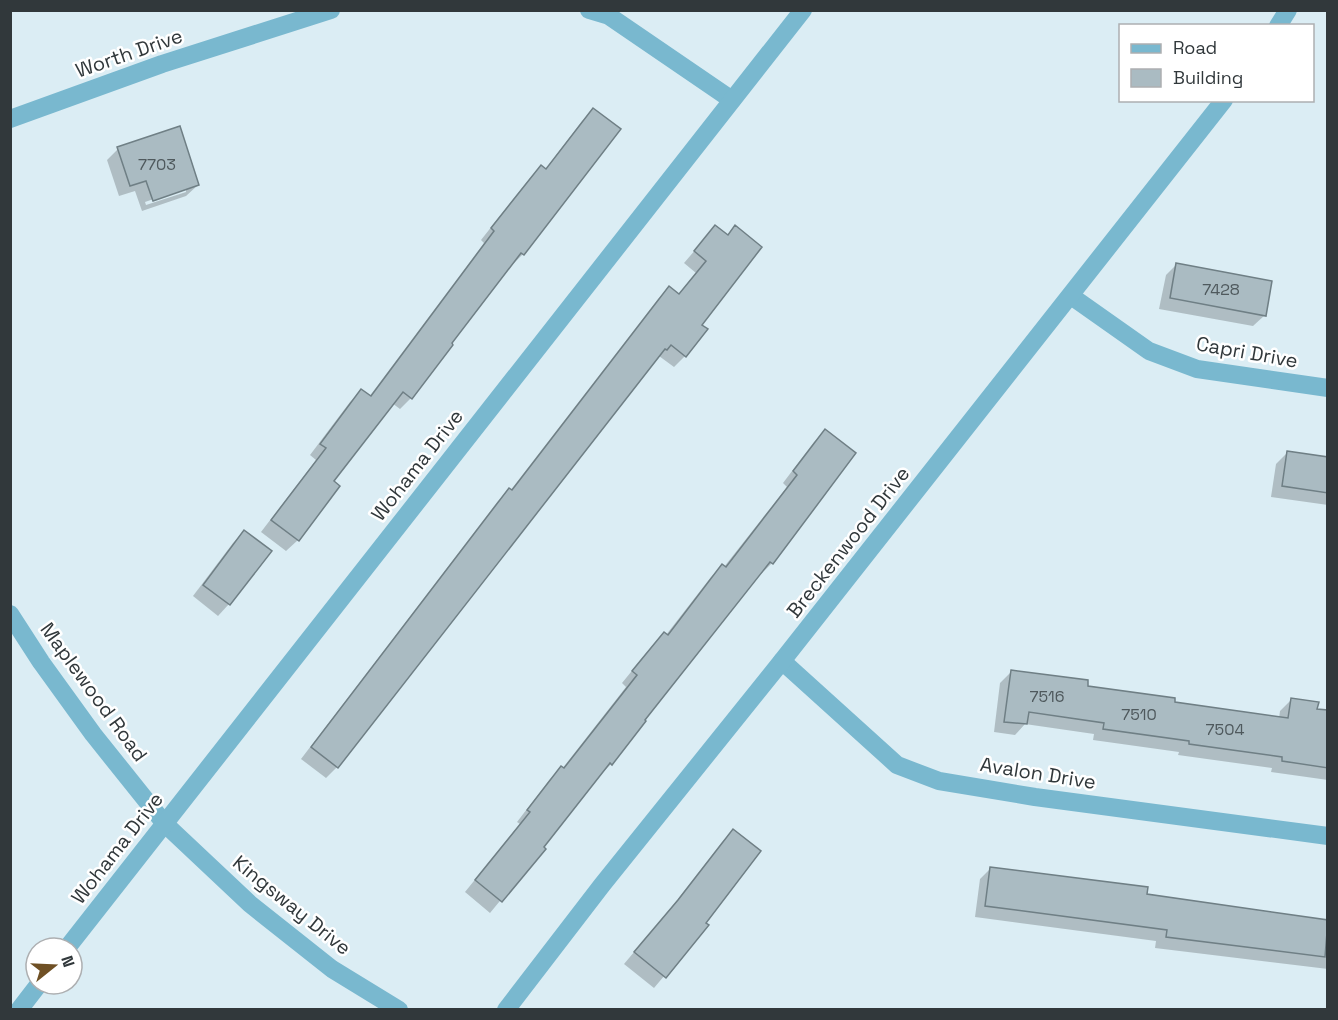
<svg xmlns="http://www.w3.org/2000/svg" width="1338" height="1020" viewBox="0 0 1338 1020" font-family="'Space Grotesk',sans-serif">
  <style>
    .shadow { fill: #0003; fill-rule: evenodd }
    .building { fill: #aabbc2; stroke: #6f7f85; stroke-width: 1.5 }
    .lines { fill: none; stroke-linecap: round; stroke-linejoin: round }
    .minor { stroke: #79b8cf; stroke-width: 18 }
    .labels { text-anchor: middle; stroke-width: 5; stroke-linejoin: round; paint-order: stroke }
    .number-label { font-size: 16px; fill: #4f595d }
    .street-label { font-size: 20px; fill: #31383b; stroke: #fff }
  </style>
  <rect width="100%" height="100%" fill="#dbedf4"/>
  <!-- shadow -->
  <g class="shadow">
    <path d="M 594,110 L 523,254 L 512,265 L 449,344 L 411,398 L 400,409 L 392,403 L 332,482 L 298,540 L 286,551 L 261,532 L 316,460 L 310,455 L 350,402 L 361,391 L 369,397 L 484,243 L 481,240 L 530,178 L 541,167 L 545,170 L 582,121 Z"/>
    <path d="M 118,149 L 198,185 L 186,196 L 142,211 L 135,191 L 119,196 L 107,160 ZM 186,188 L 186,192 L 146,205 L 145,202 Z"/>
    <path d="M 715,227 L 727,236 L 735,227 L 700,325 L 685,356 L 674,367 L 659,356 L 654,360 L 337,767 L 326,778 L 301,759 L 498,501 L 510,491 L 658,299 L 669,288 L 678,295 L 696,273 L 684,263 Z"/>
    <path d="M 1177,264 L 1265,315 L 1253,326 L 1159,309 L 1166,275 Z"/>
    <path d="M 825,431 L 772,563 L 761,574 L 759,573 L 611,764 L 600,775 L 542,848 L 543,849 L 490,913 L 465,892 L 520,824 L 517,822 L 550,779 L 562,769 L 626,687 L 622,683 L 653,645 L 664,634 L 666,635 L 711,577 L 723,566 L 724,567 L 787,487 L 783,483 L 814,442 Z"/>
    <path d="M 1287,453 L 1328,458 L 1328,505 L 1271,497 L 1276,464 Z"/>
    <path d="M 244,532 L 270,551 L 229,604 L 218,616 L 193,596 L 233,543 Z"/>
    <path d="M 1011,672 L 1173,703 L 1279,718 L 1280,711 L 1291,700 L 1316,710 L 1328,712 L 1328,780 L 1271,772 L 1272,768 L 1178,755 L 1179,752 L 1093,740 L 1094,734 L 1025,724 L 1015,735 L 994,732 L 1000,683 Z"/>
    <path d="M 733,831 L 704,923 L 707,925 L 654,988 L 624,964 L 667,913 L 722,842 Z"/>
    <path d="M 991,868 L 1145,895 L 1328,921 L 1328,969 L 1155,948 L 1156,941 L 975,917 L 980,879 Z"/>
  </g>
  <!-- building -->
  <g class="building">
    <path d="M 593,108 L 621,129 L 524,255 L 521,253 L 452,343 L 453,345 L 412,399 L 403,392 L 334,481 L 340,486 L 299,541 L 271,520 L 326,448 L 320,444 L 361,389 L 371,396 L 494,231 L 491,228 L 541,165 L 546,169 Z"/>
    <path d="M 180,126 L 199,185 L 153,201 L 146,181 L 130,186 L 117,147 Z"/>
    <path d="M 715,225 L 728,235 L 735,225 L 762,247 L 702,325 L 708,329 L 686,357 L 671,345 L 667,350 L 665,349 L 338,768 L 311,747 L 509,488 L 512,490 L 669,286 L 679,294 L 706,261 L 694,251 Z"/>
    <path d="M 1176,263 L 1272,281 L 1266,316 L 1170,298 Z"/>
    <path d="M 825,429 L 856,453 L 773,564 L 770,562 L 645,720 L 646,721 L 612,765 L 610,763 L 544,847 L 546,849 L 502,902 L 475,880 L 530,812 L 527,810 L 561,766 L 564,768 L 637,675 L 632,671 L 664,632 L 668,635 L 722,564 L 726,567 L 797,475 L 793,471 Z"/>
    <path d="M 1287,451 L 1328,457 L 1328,493 L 1282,486 Z"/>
    <path d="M 244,530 L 272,551 L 230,605 L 203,585 Z"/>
    <path d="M 1011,670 L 1088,680 L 1088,686 L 1175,698 L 1175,702 L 1288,718 L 1291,698 L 1319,702 L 1317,709 L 1328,710 L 1328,768 L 1282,761 L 1282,757 L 1189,744 L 1189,741 L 1103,729 L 1104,723 L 1029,712 L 1027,724 L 1004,722 Z"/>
    <path d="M 733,829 L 761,851 L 706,923 L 709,925 L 666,978 L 634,952 L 678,900 Z"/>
    <path d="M 990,867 L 1148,887 L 1147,894 L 1328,920 L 1325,957 L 1166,937 L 1167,930 L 985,906 Z"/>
  </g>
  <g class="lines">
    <!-- minor -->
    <g class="minor">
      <path d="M 589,10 L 609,16 L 732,100"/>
      <path d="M 1278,26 L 1288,10"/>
      <path d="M 10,119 L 162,64 L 331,10"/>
      <path d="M 1071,296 L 1149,351 L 1197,369 L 1328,388"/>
      <path d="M 10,614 L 41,662 L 93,734 L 165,824 L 250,904 L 332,969 L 399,1010"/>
      <path d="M 782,661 L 897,765 L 939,781 L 1035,797 L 1328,836"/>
      <path d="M 67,948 L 803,10"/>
      <path d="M 19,1010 L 39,984"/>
      <path d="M 506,1010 L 602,885 L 782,661 L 1224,100"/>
    </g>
  </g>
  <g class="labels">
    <!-- number labels -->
    <g class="number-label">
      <text x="157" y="170">7703</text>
      <text x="1221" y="295">7428</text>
      <text x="1047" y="702">7516</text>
      <text x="1139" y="720">7510</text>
      <text x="1225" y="735">7504</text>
    </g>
    <!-- street labels -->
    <g class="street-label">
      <text transform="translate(129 53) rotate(-19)" y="7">Worth Drive</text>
      <text transform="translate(1247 352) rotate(10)" y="7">Capri Drive</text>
      <text transform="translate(417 465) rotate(-52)" y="7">Wohama Drive</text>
      <text transform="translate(848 542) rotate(-52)" y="7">Breckenwood Drive</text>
      <text transform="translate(94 692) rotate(54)" y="7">Maplewood Road</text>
      <text transform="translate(1038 773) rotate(9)" y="7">Avalon Drive</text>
      <text transform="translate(117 848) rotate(-52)" y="7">Wohama Drive</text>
      <text transform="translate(292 905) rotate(39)" y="7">Kingsway Drive</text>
    </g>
  </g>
  <!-- border -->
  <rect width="1338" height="1020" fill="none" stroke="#31383b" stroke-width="24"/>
  <!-- legend -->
  <rect x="1119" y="24" width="195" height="78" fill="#ffffff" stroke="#adafb1" stroke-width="1.5"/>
  <rect x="1131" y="44" width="30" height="9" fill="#79b8cf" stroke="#adafb1" stroke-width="1.5"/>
  <text x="1173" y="54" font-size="18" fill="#31383b">Road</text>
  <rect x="1131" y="69" width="30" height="18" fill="#aabbc2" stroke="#adafb1" stroke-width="1.5"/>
  <text x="1173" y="84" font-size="18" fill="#31383b">Building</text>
  <!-- north arrow -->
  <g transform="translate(54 966) rotate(72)"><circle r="28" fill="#ffffff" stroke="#adafb1" stroke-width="1.5"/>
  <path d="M0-4.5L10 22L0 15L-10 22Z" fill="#6f5025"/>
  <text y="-9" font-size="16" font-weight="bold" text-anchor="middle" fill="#31383b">N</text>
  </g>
</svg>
